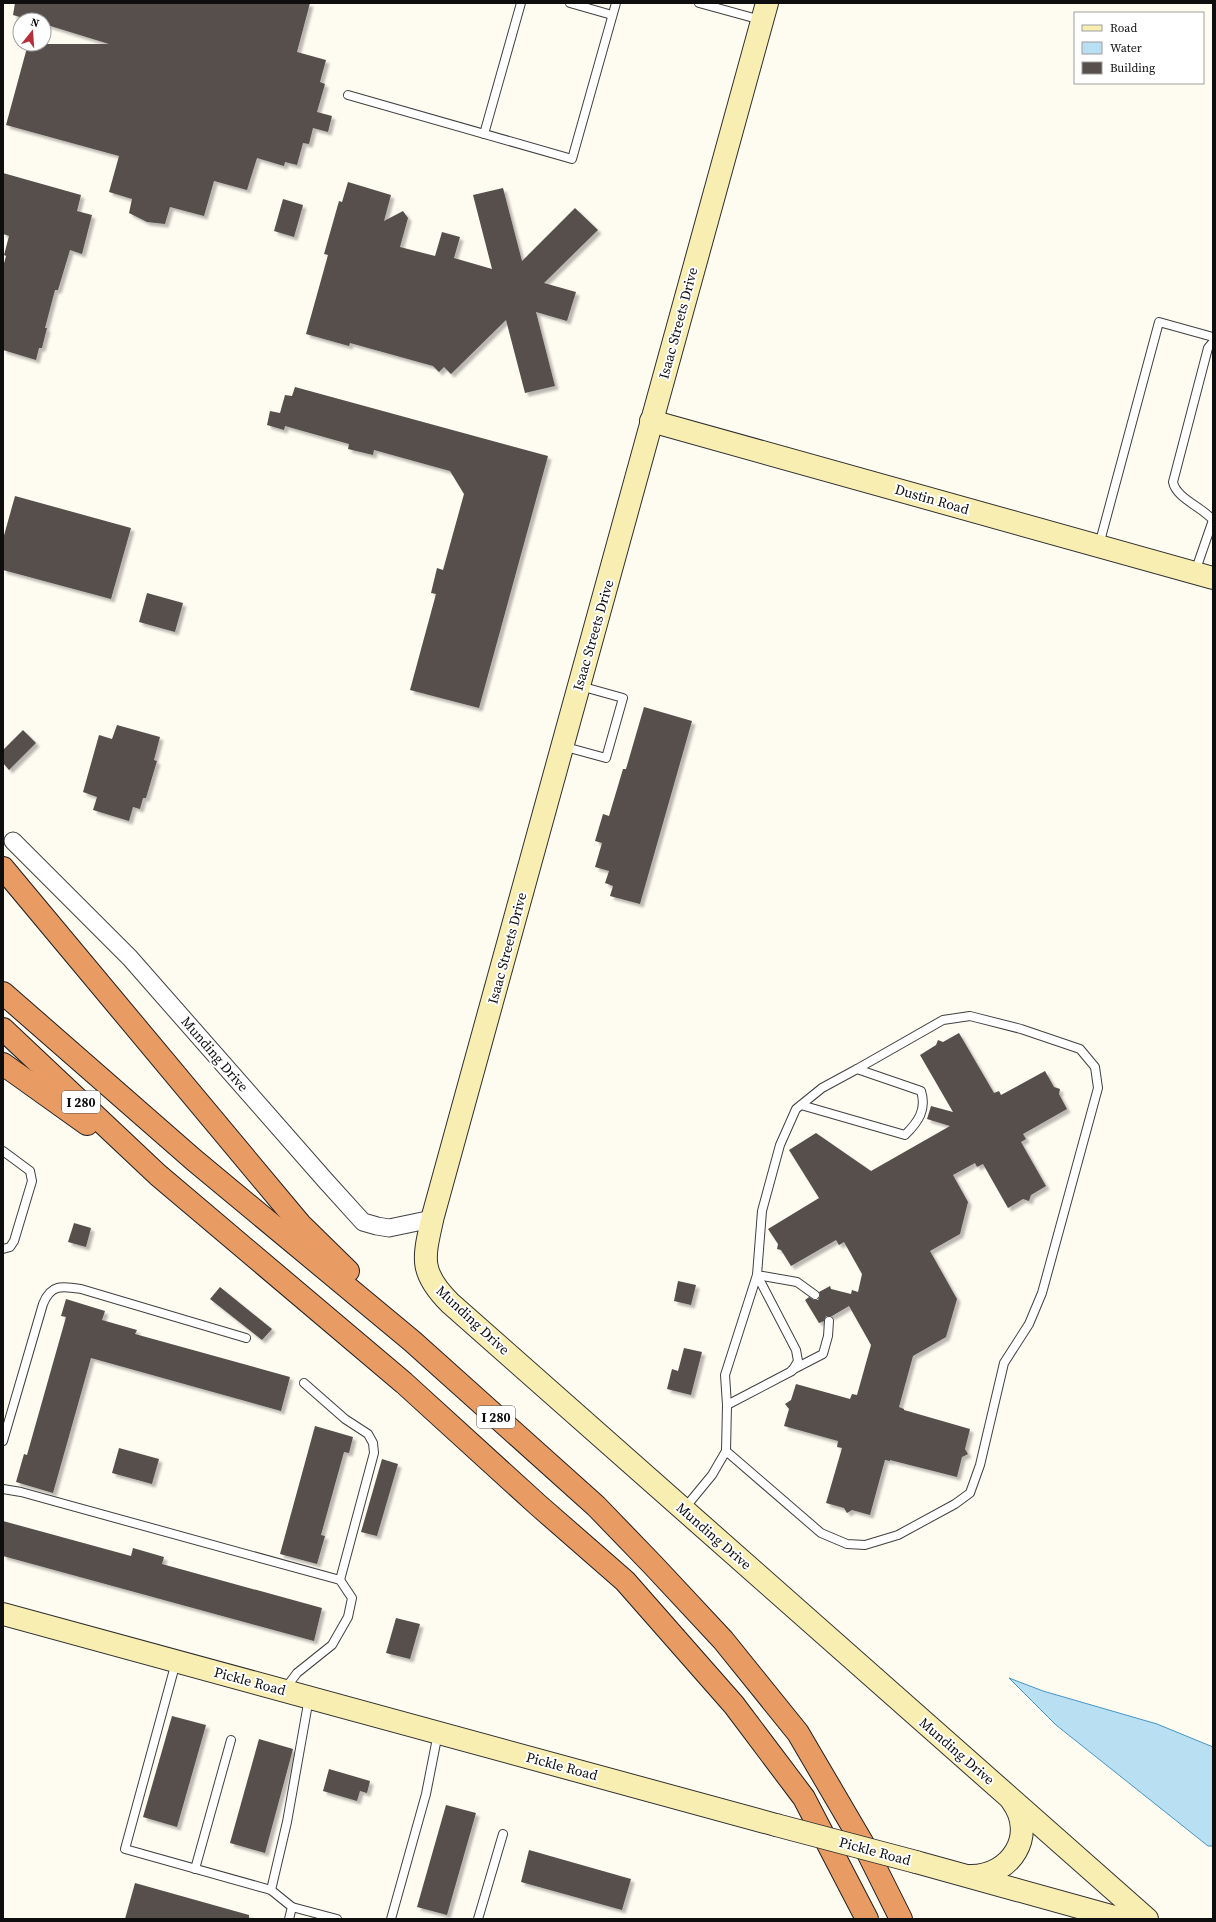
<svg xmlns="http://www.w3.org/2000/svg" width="1216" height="1922" viewBox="0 0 1216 1922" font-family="'Source Serif 4',serif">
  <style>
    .water { fill: #b9dff2; stroke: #4696c3 }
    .building { fill: #564f4c; filter: url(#shadow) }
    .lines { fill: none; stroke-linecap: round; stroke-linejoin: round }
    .lane-casing { stroke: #414141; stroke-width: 10 }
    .street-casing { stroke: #414141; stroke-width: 19 }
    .secondary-casing { stroke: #303030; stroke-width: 24 }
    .highway-casing { stroke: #1f1f1f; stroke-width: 24 }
    .lane { stroke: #fff; stroke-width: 8 }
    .street { stroke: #fff; stroke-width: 17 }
    .secondary { stroke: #f9eeb1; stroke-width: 22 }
    .highway { stroke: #e99b64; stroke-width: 22 }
    .secondary-bridge-casing { stroke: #303030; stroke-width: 24; stroke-linecap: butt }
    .secondary-bridge { stroke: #f9eeb1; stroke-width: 22 }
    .labels { text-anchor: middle; stroke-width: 4; stroke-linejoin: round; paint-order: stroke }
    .shield { fill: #fff; stroke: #565656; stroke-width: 1 }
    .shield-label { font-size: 13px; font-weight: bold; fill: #0e0e0e }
    .street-label { font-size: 14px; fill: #0e0e0e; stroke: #fff }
  </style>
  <defs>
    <filter id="shadow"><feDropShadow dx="3.5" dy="3.5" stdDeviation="1" flood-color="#0004"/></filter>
  </defs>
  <rect width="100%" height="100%" fill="#fefbf1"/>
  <!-- water -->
  <path class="water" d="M 1009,1678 L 1043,1691 L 1157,1724 L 1213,1747 L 1213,1846 L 1208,1846 L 1056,1725 Z"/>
  <!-- building -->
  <g class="building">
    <path d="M 15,3 L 310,3 L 297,52 L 326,60 L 320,82 L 325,84 L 317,112 L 332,116 L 328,132 L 313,128 L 309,144 L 303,143 L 297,165 L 285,162 L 284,166 L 257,158 L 247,190 L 214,181 L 204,216 L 170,207 L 165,224 L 147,222 L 129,213 L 132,199 L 109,192 L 119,156 L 6,125 L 28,44 L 109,44 L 44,24 L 44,20 L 30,20 L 13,15 Z"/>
    <path d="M 3,173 L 81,195 L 77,211 L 92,215 L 82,254 L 70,250 L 58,290 L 55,290 L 45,328 L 47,328 L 42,348 L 39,348 L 36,360 L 3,350 L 3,267 L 6,256 L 4,255 L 9,236 L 3,234 Z"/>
    <path d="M 348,182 L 391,195 L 384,221 L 403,211 L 408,218 L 400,247 L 435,256 L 442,232 L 460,237 L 454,258 L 492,269 L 473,195 L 503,188 L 522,261 L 575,208 L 598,230 L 544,283 L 576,292 L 567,321 L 536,312 L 555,386 L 525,393 L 506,320 L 451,374 L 444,367 L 439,372 L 433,366 L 350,343 L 349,346 L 306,334 L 328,255 L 324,254 L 339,201 L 342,202 Z"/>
    <path d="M 283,199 L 303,205 L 294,237 L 274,231 Z"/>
    <path d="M 295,387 L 548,456 L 479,708 L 410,690 L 436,594 L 431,593 L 437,568 L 443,570 L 464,494 L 450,471 L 374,450 L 373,455 L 348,449 L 349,444 L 285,426 L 284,430 L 267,425 L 270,411 L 280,413 L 285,395 L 292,396 Z"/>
    <path d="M 15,496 L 131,528 L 111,599 L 3,570 L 3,539 Z"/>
    <path d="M 147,593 L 183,603 L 175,632 L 139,622 Z"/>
    <path d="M 644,707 L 692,721 L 640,904 L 610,896 L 613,886 L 605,883 L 609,871 L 595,867 L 602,843 L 595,841 L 603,814 L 609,816 L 623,769 L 626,769 Z"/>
    <path d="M 117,725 L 160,737 L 154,760 L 157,761 L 146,798 L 143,798 L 140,809 L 133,807 L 129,821 L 93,810 L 97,797 L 83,792 L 99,735 L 112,739 Z"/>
    <path d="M 23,730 L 36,743 L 9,770 L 3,763 L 3,750 Z"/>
    <path d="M 959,1033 L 994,1093 L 999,1091 L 1001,1095 L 1045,1071 L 1054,1087 L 1060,1089 L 1059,1094 L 1067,1109 L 1023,1134 L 1026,1139 L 1021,1142 L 1046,1186 L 1031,1195 L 1029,1201 L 1023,1199 L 1008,1208 L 983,1164 L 977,1167 L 975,1163 L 953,1175 L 968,1202 L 960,1234 L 930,1251 L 957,1299 L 946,1337 L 913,1356 L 899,1407 L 904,1409 L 904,1410 L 970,1429 L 965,1449 L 968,1454 L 962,1457 L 957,1477 L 890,1460 L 890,1461 L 885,1460 L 870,1515 L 852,1510 L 847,1513 L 844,1508 L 826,1503 L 842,1448 L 837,1447 L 838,1441 L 784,1426 L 789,1409 L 785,1404 L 791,1400 L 796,1384 L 850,1399 L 852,1394 L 857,1395 L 871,1345 L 849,1306 L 832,1316 L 826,1316 L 824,1321 L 819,1323 L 805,1300 L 809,1297 L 814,1300 L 818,1300 L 820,1296 L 819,1292 L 830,1286 L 831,1289 L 851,1294 L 852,1290 L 858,1292 L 862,1274 L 844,1242 L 839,1245 L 836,1240 L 791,1266 L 781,1250 L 777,1249 L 778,1244 L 768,1229 L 819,1198 L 789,1150 L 816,1133 L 871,1171 L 950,1126 L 927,1119 L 931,1106 L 953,1112 L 920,1055 L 936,1045 L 938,1040 L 943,1042 Z"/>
    <path d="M 74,1223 L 91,1228 L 86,1247 L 68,1242 Z"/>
    <path d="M 678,1281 L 696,1285 L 691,1305 L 674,1301 Z"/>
    <path d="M 220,1287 L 272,1329 L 262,1340 L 210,1299 Z"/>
    <path d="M 66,1299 L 105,1311 L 102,1320 L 137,1330 L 135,1334 L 290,1377 L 281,1411 L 91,1358 L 53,1493 L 16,1482 L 24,1454 L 27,1455 L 66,1317 L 61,1316 Z"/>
    <path d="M 684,1348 L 702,1352 L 691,1395 L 667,1389 L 672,1369 L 678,1371 Z"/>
    <path d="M 315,1426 L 353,1437 L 349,1453 L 344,1452 L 321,1535 L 325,1536 L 317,1564 L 280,1554 Z"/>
    <path d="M 119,1448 L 159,1459 L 152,1484 L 112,1473 Z"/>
    <path d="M 382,1459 L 398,1464 L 377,1536 L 361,1532 Z"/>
    <path d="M 3,1521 L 131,1556 L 133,1548 L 164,1557 L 162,1564 L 322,1608 L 314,1641 L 3,1556 Z"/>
    <path d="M 396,1618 L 420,1624 L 410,1659 L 386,1653 Z"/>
    <path d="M 172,1716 L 206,1725 L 177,1827 L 143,1817 Z"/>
    <path d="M 259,1739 L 293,1749 L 265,1853 L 230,1843 Z"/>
    <path d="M 329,1769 L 370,1781 L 367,1793 L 360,1791 L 357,1801 L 323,1791 Z"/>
    <path d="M 446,1805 L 476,1813 L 447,1915 L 417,1907 Z"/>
    <path d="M 529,1850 L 631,1879 L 622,1910 L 521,1882 Z"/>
    <path d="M 135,1883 L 249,1915 L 249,1919 L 125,1919 Z"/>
  </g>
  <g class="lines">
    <!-- lane casing -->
    <g class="lane-casing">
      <g id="lane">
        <path d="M 570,3 L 612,15"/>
        <path d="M 699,3 L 761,20"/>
        <path d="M 348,95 L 572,159 L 616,3"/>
        <path d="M 484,134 L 521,3"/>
        <path d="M 1213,520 C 1202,507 1176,498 1173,482 L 1208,348 L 1213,342"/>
        <path d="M 1099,545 L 1159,322 L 1213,337"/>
        <path d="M 1195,572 L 1213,520"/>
        <path d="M 562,746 L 606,758 L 623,698 L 580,686"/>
        <path d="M 3,1151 L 30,1171 L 32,1181 L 14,1241 L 10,1247 L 3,1249"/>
        <path d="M 757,1275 L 797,1282 L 815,1295"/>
        <path d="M 792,1370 L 823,1354 L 828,1336 L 829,1321"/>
        <path d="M 304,1383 L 345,1419 L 368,1434 L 373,1443 L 374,1453 L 340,1580"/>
        <path d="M 727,1405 L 792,1371 L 798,1361 L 796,1350 L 757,1275"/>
        <path d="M 3,1441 L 43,1304 C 51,1284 62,1286 81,1289 L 246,1338"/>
        <path d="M 726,1451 L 821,1533 L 847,1544 L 865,1545 L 898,1535 L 955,1504 L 970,1493 L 980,1465 L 1004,1363 L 1029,1324 L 1042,1293 L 1098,1088 L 1095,1067 L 1080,1049 L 1021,1029 L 970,1016 L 943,1020 L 857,1069"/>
        <path d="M 3,1489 L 21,1492 L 340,1580 L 352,1598 L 348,1617 L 332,1645 L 297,1673 L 285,1689"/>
        <path d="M 684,1509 L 712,1475 L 726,1451 L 727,1405 L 725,1375 L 757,1275 L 762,1211 L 780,1145 L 796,1109 L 822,1088 L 857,1069 L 921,1091 C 927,1110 918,1122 905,1135 L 801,1105"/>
        <path d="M 176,1662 L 125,1849 L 271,1890 L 292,1907 L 289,1919"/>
        <path d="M 195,1869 L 231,1740"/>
        <path d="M 271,1890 L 287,1822 L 309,1698"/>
        <path d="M 292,1907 L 337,1919"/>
        <path d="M 391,1919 L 426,1794 L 438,1733"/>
        <path d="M 478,1919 L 503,1834"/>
      </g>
    </g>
    <!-- street casing -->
    <g class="street-casing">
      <path id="street" d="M 13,841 L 130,958 L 325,1180 L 363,1222 L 377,1226 L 389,1228 L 432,1219"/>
    </g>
    <!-- secondary casing -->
    <g class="secondary-casing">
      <g id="secondary">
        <path d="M 767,3 L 433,1216 C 424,1257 418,1271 450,1303 L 1147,1919"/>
        <path d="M 651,421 L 1213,578"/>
        <path d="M 3,1614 L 776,1825"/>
        <path d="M 916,1862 L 1122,1919"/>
        <path d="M 971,1876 C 1011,1876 1037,1835 1012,1801"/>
      </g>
    </g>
    <!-- highway casing -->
    <g class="highway-casing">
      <g id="highway">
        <path d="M 3,868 L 300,1224 L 348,1271"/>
        <path d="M 3,993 L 194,1160 L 412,1341 L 596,1506 L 653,1565 L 723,1640 L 798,1733 L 866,1849 L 901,1919"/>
        <path d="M 3,1029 L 158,1175 L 404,1383 L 538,1505 L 625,1581 L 734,1705 L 804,1798 L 867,1919"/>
        <path d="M 3,1064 L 87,1124"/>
      </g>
    </g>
    <!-- lane -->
    <use href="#lane" class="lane"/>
    <!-- street -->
    <use href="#street" class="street"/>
    <!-- secondary -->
    <use href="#secondary" class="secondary"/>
    <!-- highway -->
    <use href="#highway" class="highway"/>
    <!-- secondary-bridge casing -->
    <g class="secondary-bridge-casing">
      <path id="secondary-bridge" d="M 776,1825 L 916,1862"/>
    </g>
    <!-- secondary-bridge -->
    <use href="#secondary-bridge" class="secondary-bridge"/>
  </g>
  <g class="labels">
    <!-- shield labels -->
    <g class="shield">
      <rect x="62" y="1091" width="38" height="22" rx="3"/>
      <rect x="477" y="1406" width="38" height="22" rx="3"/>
    </g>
    <g class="shield-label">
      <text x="81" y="1107">I 280</text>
      <text x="496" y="1422">I 280</text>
    </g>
    <!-- street labels -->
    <g class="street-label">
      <text transform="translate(678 323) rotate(-75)" y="5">Isaac Streets Drive</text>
      <text transform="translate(932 499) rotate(16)" y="5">Dustin Road</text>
      <text transform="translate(593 635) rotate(-74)" y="5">Isaac Streets Drive</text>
      <text transform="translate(507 948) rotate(-75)" y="5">Isaac Streets Drive</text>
      <text transform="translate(215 1054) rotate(49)" y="5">Munding Drive</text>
      <text transform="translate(473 1320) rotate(43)" y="5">Munding Drive</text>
      <text transform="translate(714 1536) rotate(41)" y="5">Munding Drive</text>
      <text transform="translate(250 1681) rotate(15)" y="5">Pickle Road</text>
      <text transform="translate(957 1751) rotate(41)" y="5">Munding Drive</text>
      <text transform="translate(562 1766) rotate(15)" y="5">Pickle Road</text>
      <text transform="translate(875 1851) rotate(15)" y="5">Pickle Road</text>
    </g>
  </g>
  <!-- border -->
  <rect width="1216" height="1922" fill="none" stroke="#0e0e0e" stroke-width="8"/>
  <!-- legend -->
  <rect x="1074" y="12" width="130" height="72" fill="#ffffff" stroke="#9f9f9f"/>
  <rect x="1082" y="25" width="20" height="6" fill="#f9eeb1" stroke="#9f9f9f"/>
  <text x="1110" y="32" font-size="12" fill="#0e0e0e">Road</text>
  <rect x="1082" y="42" width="20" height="12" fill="#b9dff2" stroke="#9f9f9f"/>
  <text x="1110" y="52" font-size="12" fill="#0e0e0e">Water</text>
  <rect x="1082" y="62" width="20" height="12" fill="#564f4c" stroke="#9f9f9f"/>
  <text x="1110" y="72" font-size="12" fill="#0e0e0e">Building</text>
  <!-- north arrow -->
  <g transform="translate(32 32) rotate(17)"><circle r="19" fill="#ffffff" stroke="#9f9f9f"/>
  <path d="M0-3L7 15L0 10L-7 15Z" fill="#b4313c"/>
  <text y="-6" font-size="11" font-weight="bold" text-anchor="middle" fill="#0e0e0e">N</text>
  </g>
</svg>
